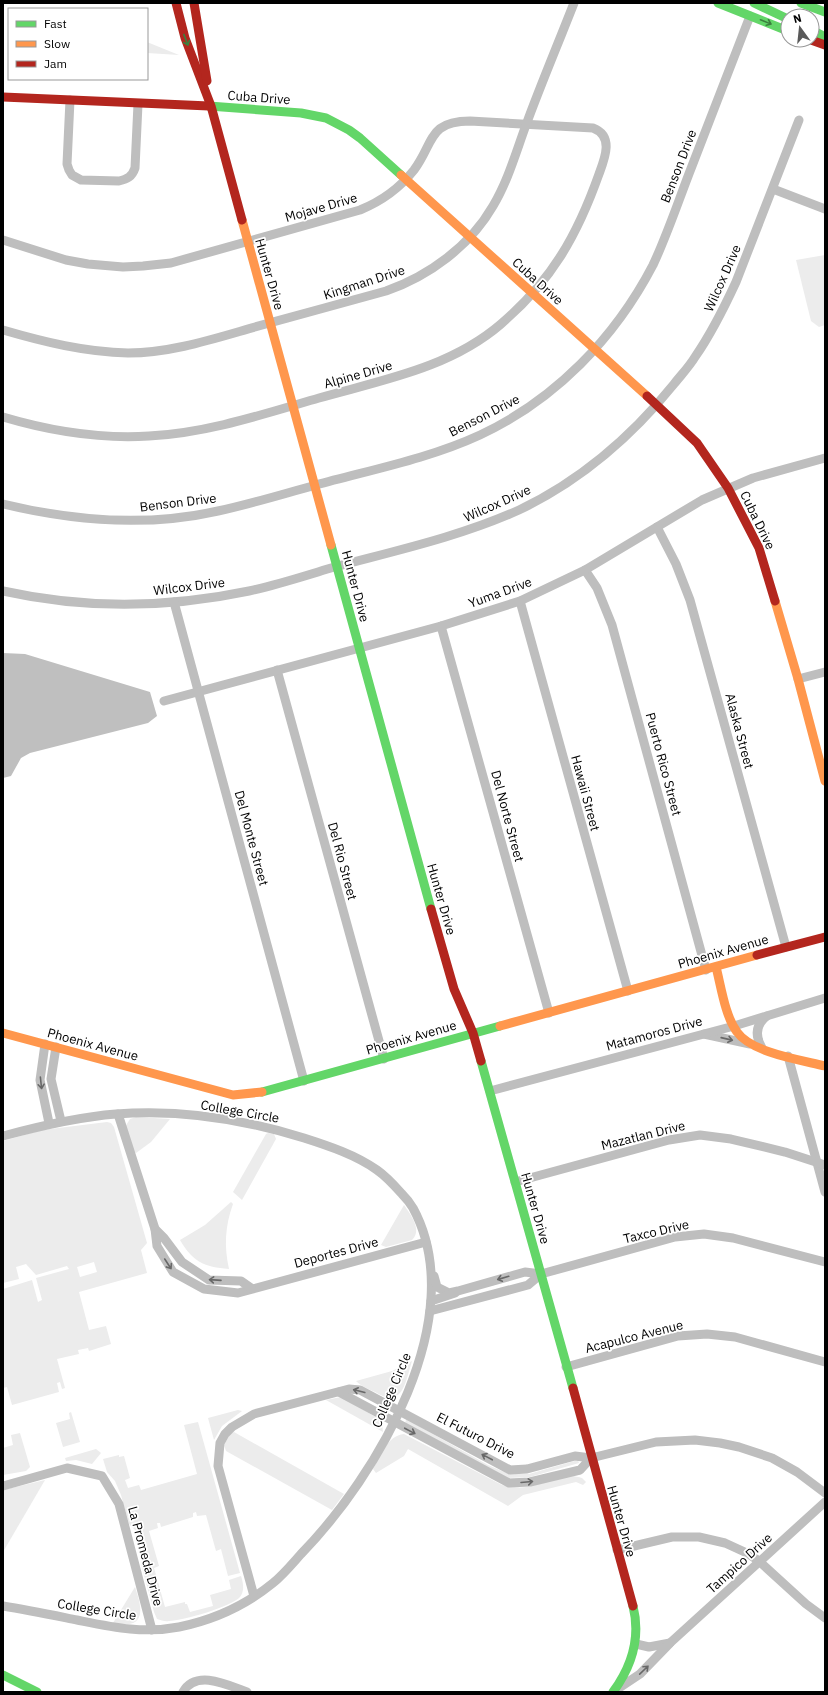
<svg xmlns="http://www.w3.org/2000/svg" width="828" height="1695" viewBox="0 0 828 1695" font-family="'IBM Plex Sans',sans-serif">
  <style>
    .green { fill: #ececec; fill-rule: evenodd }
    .water { fill: #bfbfbf }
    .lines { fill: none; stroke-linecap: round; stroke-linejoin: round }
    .street { stroke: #bebebe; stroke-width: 9 }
    .fast { stroke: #63d668; stroke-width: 9 }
    .slow { stroke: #ff974d; stroke-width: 9 }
    .jam { stroke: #b3261e; stroke-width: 9 }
    .oneway { stroke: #3b803e }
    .oneway2 { stroke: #686868 }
    .labels { text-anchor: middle; stroke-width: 3.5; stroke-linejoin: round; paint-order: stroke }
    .street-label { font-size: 13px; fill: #000; stroke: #fff }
  </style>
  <rect width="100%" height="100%" fill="#fff"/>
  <!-- green -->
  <g class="green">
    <path d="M 147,42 L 179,55 L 147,53 Z"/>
    <path d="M 825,255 L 825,325 L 819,327 L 811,321 L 796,260 Z"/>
    <path d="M 136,1117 L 170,1119 L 151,1142 L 136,1153 L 133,1152 L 125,1127 L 130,1119 Z"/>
    <path d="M 107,1122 L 111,1123 L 114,1127 L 147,1243 L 141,1250 L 147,1273 L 79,1292 L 89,1330 L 106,1326 L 111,1344 L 89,1351 L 88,1348 L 78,1350 L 79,1354 L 57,1359 L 65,1388 L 62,1389 L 60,1382 L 57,1383 L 59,1392 L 12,1405 L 7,1387 L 3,1388 L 3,1289 L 32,1280 L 38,1302 L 42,1300 L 36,1278 L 69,1269 L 67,1266 L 36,1275 L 26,1264 L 16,1267 L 19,1279 L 3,1283 L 3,1141 L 42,1130 ZM 94,1262 L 97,1272 L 80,1277 L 77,1267 Z"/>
    <path d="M 268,1133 L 274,1134 L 276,1139 L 242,1200 L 233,1192 L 266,1134 Z"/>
    <path d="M 231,1202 L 233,1204 C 225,1226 224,1246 229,1269 C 204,1267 193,1262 180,1240 L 205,1225 Z"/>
    <path d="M 404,1205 C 410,1214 423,1230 412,1240 L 386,1247 L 381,1245 Z"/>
    <path d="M 412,1361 C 405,1383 403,1409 375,1392 C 368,1389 361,1386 356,1381 L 392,1371 Z"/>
    <path d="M 341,1397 L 379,1419 L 382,1424 L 383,1432 L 326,1400 Z"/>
    <path d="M 238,1410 L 242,1411 L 222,1426 L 214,1440 L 208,1418 Z"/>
    <path d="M 71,1412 L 80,1442 L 63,1447 L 56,1423 L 70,1419 L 69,1413 Z"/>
    <path d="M 406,1420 L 408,1420 L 488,1465 L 509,1474 L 529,1474 L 578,1460 L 579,1463 L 530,1477 L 508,1478 L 405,1423 Z"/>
    <path d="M 198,1422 L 240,1573 L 228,1576 L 221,1549 L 216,1551 L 206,1515 L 197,1516 L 196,1512 L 193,1513 L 193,1517 L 161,1527 L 160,1523 L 157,1523 L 158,1528 L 149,1531 L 159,1566 L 154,1568 L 165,1607 L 185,1602 L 185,1604 L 187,1604 L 190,1612 L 213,1606 L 210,1595 L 231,1589 L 229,1580 L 241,1576 C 243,1582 245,1591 240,1597 C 233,1606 182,1621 169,1621 C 165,1622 161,1620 157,1619 L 154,1612 L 141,1564 L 143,1558 L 136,1531 L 129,1524 L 121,1495 L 115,1481 L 107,1472 L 103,1459 L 119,1455 L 119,1457 L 124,1456 L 130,1478 L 125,1480 L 128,1488 L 139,1485 L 141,1490 L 197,1474 L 184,1425 Z"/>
    <path d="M 234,1432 L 344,1494 L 332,1510 L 226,1451 L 224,1445 L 230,1434 Z"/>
    <path d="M 20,1433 L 30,1467 L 26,1471 L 3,1475 L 3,1448 L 13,1445 L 11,1435 Z"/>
    <path d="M 404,1434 L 502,1485 C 510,1487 518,1488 527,1487 C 545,1484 564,1472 582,1478 L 586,1482 L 583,1485 L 576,1482 L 523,1495 L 508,1506 L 408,1449 L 404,1456 L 376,1473 L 373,1469 C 381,1455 387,1436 404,1434 Z"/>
    <path d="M 96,1449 L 101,1453 L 92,1464 L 76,1460 L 66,1461 L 65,1458 Z"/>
    <path d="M 45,1480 L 3,1552 L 3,1490 Z"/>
    <path d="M 135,1587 C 143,1610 146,1630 113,1623 Z"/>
  </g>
  <!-- water -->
  <path class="water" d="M 3,653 L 25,654 L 150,692 L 157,716 L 148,723 L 30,753 L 21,758 L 11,776 L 3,778 Z"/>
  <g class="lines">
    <!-- street -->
    <g class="street">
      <path d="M 70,100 L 67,164 L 69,170 L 72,175 L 81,180 L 119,181 C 127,179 132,177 135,168 L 138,104"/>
      <path d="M 773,189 L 825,209"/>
      <path d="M 3,240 L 66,260 L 88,264 L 123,267 L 143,266 L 171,263 L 360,210 C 382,201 399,189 414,170 C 434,143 428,121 470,121 L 593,128 C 614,136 605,158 599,174 C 577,236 552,280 501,324 C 450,368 382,380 319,398 C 264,414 207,433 149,436 C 100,439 50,431 3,417"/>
      <path d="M 3,330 C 44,342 85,352 128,353 C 171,353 213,339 255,327 C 299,315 342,303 386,291 C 429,276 470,246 493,206 C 508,181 516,152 526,125 C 541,84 558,44 574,3"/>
      <path d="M 3,504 C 73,521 147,527 218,511 C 251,504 283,494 316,485 C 370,470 428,459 480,435 C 555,400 615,338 653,265 C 668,233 679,199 692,166 C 711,116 731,66 750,16"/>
      <path d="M 657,527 L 676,564 L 690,600 L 786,947"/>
      <path d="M 585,570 L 597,588 L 612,625 L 706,970"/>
      <path d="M 3,591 C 84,609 168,608 249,591 C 277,585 304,576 331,568 C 394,551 459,537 519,510 C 580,481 632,436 674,384 C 681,375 689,367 695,357 C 711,334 724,308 736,282 L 799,120"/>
      <path d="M 520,601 L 628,991"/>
      <path d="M 174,602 L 304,1081"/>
      <path d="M 441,626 L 549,1013"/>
      <path d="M 277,670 L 384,1059"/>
      <path d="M 798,679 L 825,672"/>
      <path d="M 164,701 L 441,626 L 520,601 L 585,570 L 702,500 L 753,478 L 825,458"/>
      <path d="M 704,1034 L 750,1044"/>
      <path d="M 45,1044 L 40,1080 L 49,1123"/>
      <path d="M 56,1047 L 51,1079 L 61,1121"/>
      <path d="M 762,1048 C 755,1036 755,1025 767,1016"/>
      <path d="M 788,1056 L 825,1192"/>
      <path d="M 490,1091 L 734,1026 L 825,998"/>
      <path d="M 118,1114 L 155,1229 L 157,1246 L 173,1272 L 204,1289 L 238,1293 L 426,1242"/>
      <path d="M 3,1136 C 40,1126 77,1117 116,1114 C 179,1109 243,1119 304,1138 C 329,1146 356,1155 377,1170 C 387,1177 394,1185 402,1194 C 406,1198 410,1203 413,1208 C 472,1317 377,1476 301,1554 C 292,1564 283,1575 273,1583 C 246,1605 213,1620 179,1627 C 143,1634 112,1627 77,1620 C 52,1615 28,1610 3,1606"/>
      <path d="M 515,1182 L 669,1140 L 700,1135 L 731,1139 L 785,1152 L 825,1165"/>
      <path d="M 155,1229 L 164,1238 L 182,1262 L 209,1280 L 241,1281 L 251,1288"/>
      <path d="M 434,1276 L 437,1287 L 449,1293 L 458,1291 L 525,1272 L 541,1274 L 675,1237 L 704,1234 L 733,1238 L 825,1262"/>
      <path d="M 431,1301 L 455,1293"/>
      <path d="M 430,1311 L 528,1285 L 541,1274"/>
      <path d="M 566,1367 L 678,1336 L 707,1334 L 735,1337 L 825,1362"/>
      <path d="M 339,1392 L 509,1483 L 530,1482 L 580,1470 L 591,1458"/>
      <path d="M 3,1486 L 67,1468 L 102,1476 L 119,1504 L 152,1630"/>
      <path d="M 617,1550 L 672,1537 L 699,1537 L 725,1543 L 749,1554 L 760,1562 L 806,1604 L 825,1618"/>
      <path d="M 254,1596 L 218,1466 L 220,1443 L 225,1434 L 232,1427 L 254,1414 L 349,1389 L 360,1390 L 510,1470 L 527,1469 L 575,1456 L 591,1458 L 656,1442 L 695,1440 L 720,1443 L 739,1447 L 772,1458 L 797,1472 L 825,1493"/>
      <path d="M 636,1644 L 649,1647 L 670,1643"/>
      <path d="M 616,1690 L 640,1674 L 670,1643 L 825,1502"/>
      <path d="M 183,1692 C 196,1669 228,1685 247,1692"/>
    </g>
    <!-- fast -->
    <g class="fast">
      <path d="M 718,3 L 788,31"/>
      <path d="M 754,3 L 788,19"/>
      <path d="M 801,3 L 825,12"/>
      <path d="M 812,30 L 825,37"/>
      <path d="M 209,106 L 301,113 L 326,118 L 349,130 L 360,138 L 401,175"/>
      <path d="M 331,545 L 431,909"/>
      <path d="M 481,1061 L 573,1388"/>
      <path d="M 262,1092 L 500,1026"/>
      <path d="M 3,1675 L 37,1692"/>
      <path d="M 613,1692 C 632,1666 641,1638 633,1606"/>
    </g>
    <!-- slow -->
    <g class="slow">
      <path d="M 401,175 L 647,396"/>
      <path d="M 242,220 L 331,545"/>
      <path d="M 775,601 L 798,679 L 825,781"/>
      <path d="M 716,967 C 721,986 725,1016 737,1032 C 752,1053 801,1060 825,1066"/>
      <path d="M 500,1026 L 757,955"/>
      <path d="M 3,1033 L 233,1095 L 262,1092"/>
    </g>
    <!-- jam -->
    <g class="jam">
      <path d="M 176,3 L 185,38 L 211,106 L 242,220"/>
      <path d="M 194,3 L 207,81"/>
      <path d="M 811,40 L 825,45"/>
      <path d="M 3,97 L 209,106"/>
      <path d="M 647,396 L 697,443 L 728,488 L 759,548 L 775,601"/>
      <path d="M 431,909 L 454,989 L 473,1033 L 481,1061"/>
      <path d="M 757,955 L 825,937"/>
      <path d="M 573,1388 L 633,1606"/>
    </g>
  </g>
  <!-- one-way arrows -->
  <defs><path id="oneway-shaft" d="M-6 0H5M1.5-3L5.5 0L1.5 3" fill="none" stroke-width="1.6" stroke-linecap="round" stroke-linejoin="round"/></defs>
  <g class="oneway">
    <use href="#oneway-shaft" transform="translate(766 22) rotate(22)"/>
    <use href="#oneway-shaft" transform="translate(186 40) rotate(69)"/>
  </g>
  <g class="oneway2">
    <use href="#oneway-shaft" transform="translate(727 1039) rotate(13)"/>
    <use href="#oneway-shaft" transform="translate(41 1083) rotate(84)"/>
    <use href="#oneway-shaft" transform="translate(168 1264) rotate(57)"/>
    <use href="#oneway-shaft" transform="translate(503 1278) rotate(164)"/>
    <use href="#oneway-shaft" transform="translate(215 1280) rotate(-176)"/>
    <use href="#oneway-shaft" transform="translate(359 1391) rotate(-166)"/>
    <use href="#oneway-shaft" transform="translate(410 1431) rotate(28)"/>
    <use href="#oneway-shaft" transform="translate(487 1457) rotate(-152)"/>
    <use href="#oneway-shaft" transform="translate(527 1482) rotate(-5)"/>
    <use href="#oneway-shaft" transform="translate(644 1670) rotate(-44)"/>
  </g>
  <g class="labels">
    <!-- street labels -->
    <g class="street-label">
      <text transform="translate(259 97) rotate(4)" y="5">Cuba Drive</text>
      <text transform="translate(678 166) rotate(-69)" y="5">Benson Drive</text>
      <text transform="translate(321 207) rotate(-16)" y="5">Mojave Drive</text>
      <text transform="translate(270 274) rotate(74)" y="5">Hunter Drive</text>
      <text transform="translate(722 278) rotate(-66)" y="5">Wilcox Drive</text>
      <text transform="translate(538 281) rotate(42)" y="5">Cuba Drive</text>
      <text transform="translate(364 282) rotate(-18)" y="5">Kingman Drive</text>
      <text transform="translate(358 374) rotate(-16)" y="5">Alpine Drive</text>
      <text transform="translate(484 415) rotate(-27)" y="5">Benson Drive</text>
      <text transform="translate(178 502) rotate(-7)" y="5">Benson Drive</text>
      <text transform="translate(497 503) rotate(-24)" y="5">Wilcox Drive</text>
      <text transform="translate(758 520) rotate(64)" y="5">Cuba Drive</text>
      <text transform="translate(189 586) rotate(-7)" y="5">Wilcox Drive</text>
      <text transform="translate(356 586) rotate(75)" y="5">Hunter Drive</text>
      <text transform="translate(500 592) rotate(-20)" y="5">Yuma Drive</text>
      <text transform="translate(740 731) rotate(75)" y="5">Alaska Street</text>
      <text transform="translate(664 764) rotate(75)" y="5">Puerto Rico Street</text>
      <text transform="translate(586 793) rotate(75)" y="5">Hawaii Street</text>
      <text transform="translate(508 816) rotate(75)" y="5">Del Norte Street</text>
      <text transform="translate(252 838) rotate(75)" y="5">Del Monte Street</text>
      <text transform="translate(343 861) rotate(75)" y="5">Del Rio Street</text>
      <text transform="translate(442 899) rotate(74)" y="5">Hunter Drive</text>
      <text transform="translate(723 951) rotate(-16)" y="5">Phoenix Avenue</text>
      <text transform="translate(654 1033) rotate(-15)" y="5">Matamoros Drive</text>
      <text transform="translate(411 1037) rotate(-16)" y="5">Phoenix Avenue</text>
      <text transform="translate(93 1044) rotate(15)" y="5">Phoenix Avenue</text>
      <text transform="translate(240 1111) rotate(10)" y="5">College Circle</text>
      <text transform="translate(643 1135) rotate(-14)" y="5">Mazatlan Drive</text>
      <text transform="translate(536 1208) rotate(74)" y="5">Hunter Drive</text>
      <text transform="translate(656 1231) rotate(-13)" y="5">Taxco Drive</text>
      <text transform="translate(336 1252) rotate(-15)" y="5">Deportes Drive</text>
      <text transform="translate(634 1336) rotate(-14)" y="5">Acapulco Avenue</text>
      <text transform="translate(391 1390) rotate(-67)" y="5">College Circle</text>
      <text transform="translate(476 1435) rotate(27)" y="5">El Futuro Drive</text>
      <text transform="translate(622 1521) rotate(74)" y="5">Hunter Drive</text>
      <text transform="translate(146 1556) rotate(75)" y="5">La Promeda Drive</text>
      <text transform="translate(739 1563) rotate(-42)" y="5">Tampico Drive</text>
      <text transform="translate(97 1609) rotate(9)" y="5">College Circle</text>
    </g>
  </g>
  <!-- border -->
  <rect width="828" height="1695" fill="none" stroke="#000000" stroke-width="8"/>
  <!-- legend -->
  <rect x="8" y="8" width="140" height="72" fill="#ffffff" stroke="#999999"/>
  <rect x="16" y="21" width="20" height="6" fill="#63d668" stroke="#999999"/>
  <text x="44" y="28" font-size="12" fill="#000000">Fast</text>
  <rect x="16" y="41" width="20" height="6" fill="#ff974d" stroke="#999999"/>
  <text x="44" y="48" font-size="12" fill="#000000">Slow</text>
  <rect x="16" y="61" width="20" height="6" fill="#b3261e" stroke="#999999"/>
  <text x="44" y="68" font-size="12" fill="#000000">Jam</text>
  <!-- north arrow -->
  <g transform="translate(800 28) rotate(345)"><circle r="19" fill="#ffffff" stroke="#999999"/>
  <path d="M0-3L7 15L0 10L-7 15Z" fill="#595959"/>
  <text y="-6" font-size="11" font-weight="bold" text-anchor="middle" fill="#000000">N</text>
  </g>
</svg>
